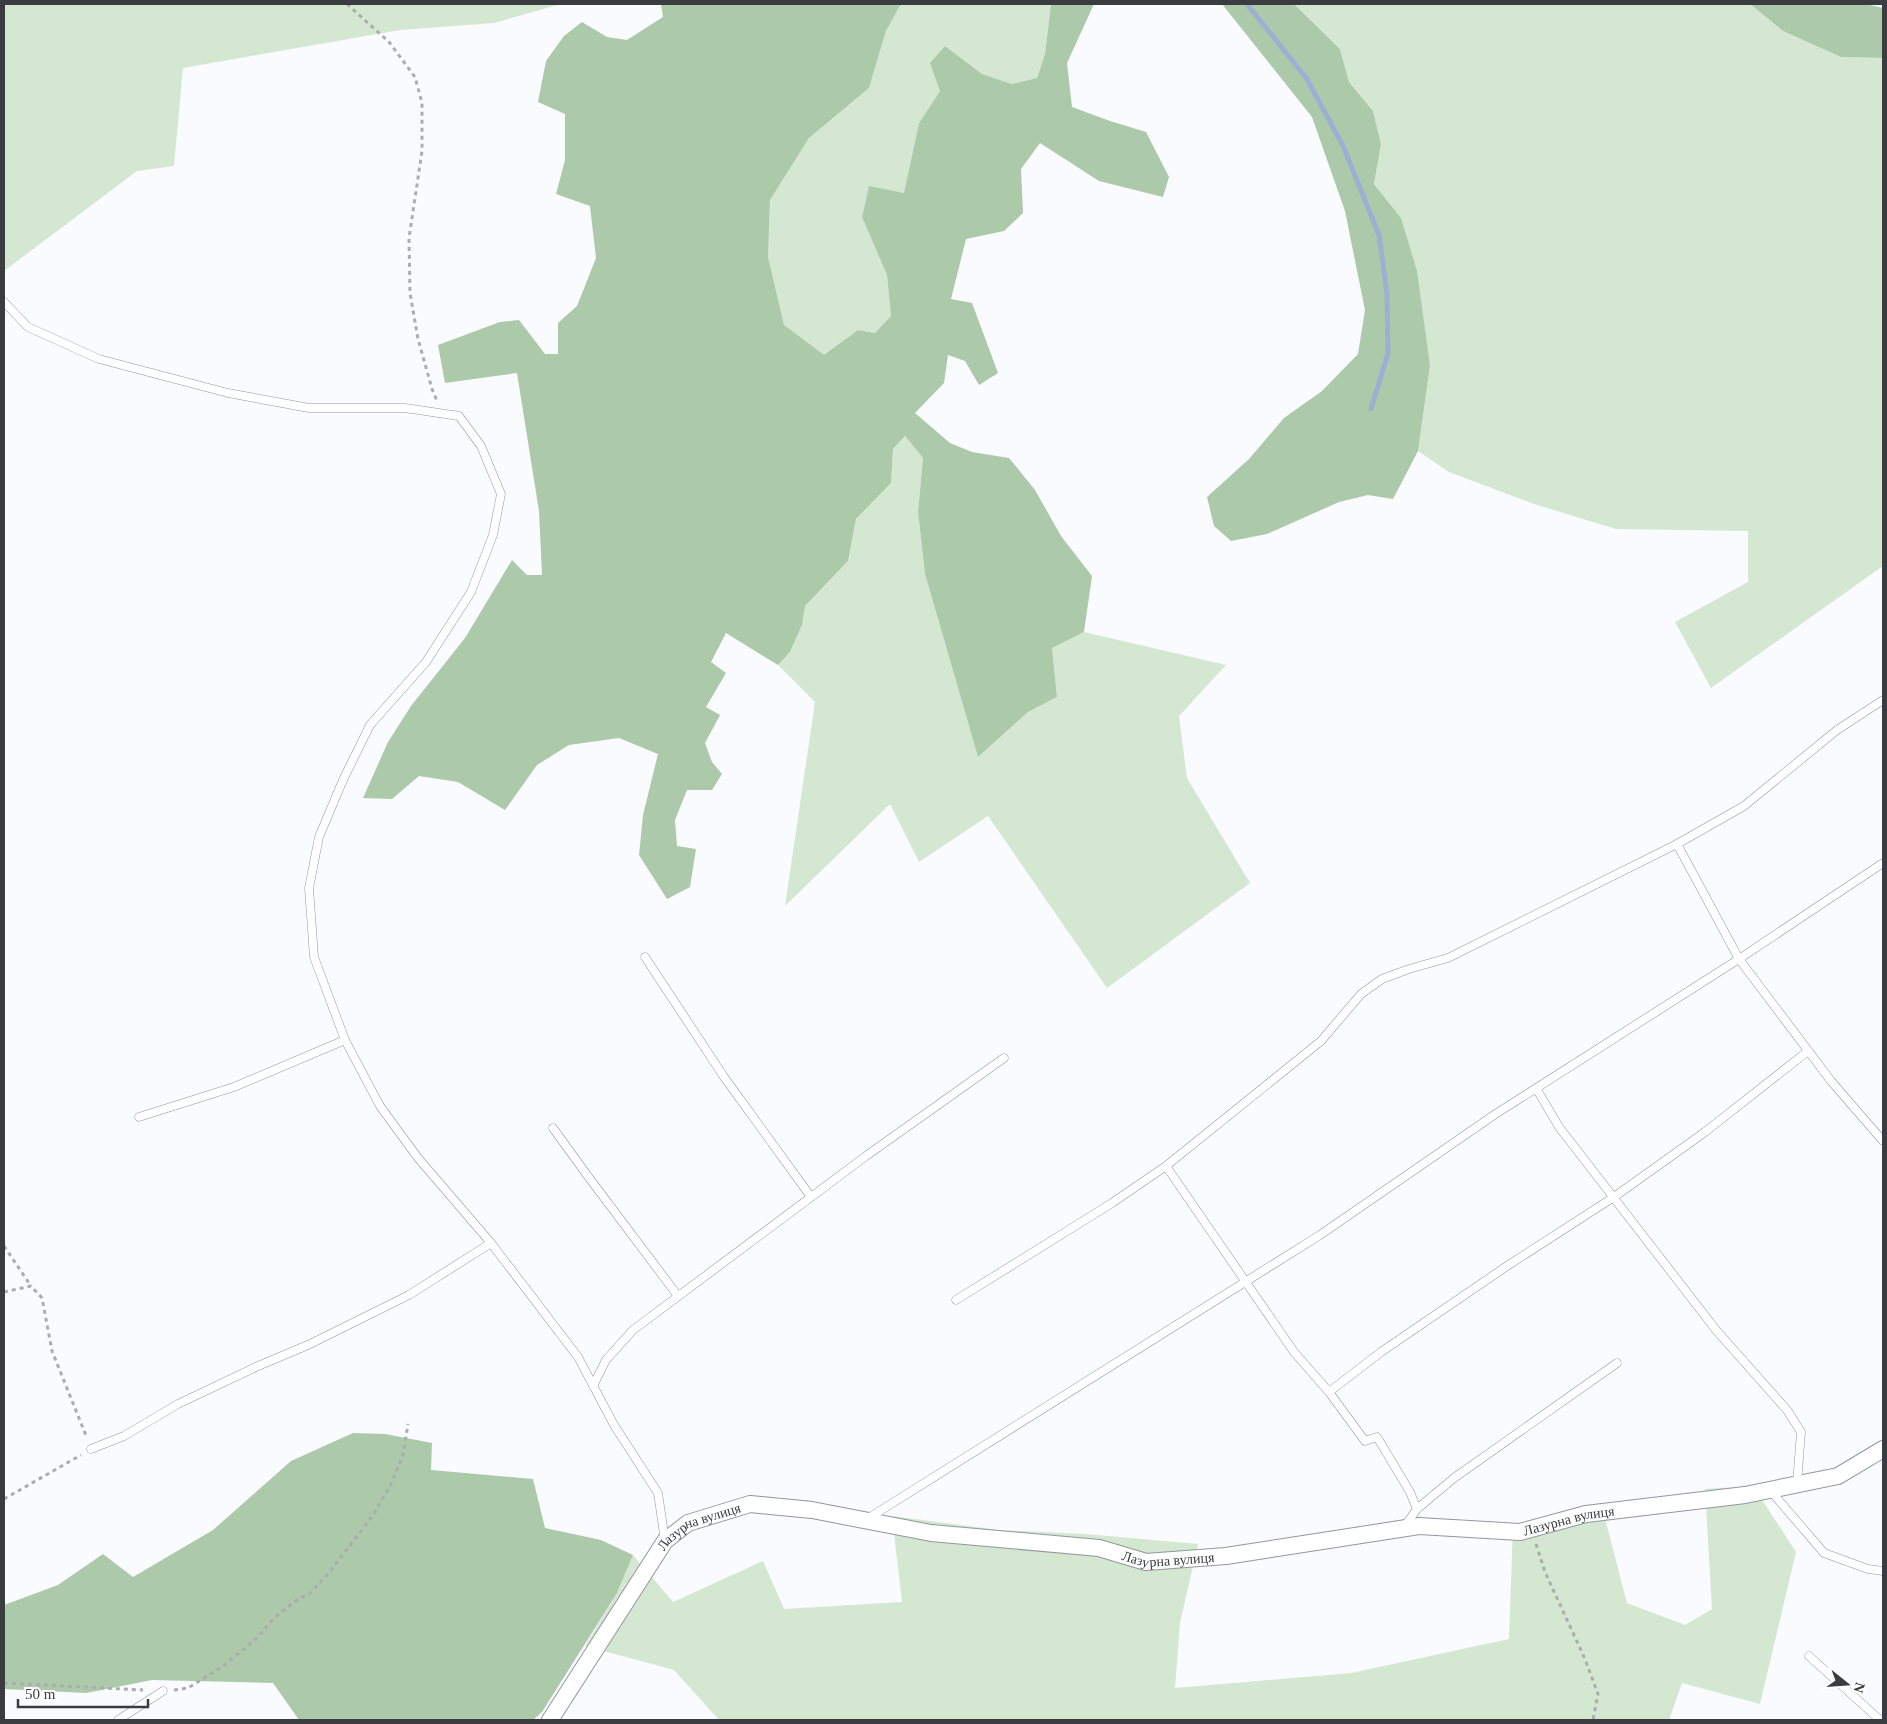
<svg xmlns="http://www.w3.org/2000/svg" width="1887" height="1724" viewBox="0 0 1887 1724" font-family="Georgia,serif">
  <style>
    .green { fill: #d4e8d1 }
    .forest { fill: #acc9a9 }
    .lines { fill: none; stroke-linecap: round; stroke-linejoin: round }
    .stream { stroke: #9db0d3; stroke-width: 5 }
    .lane-casing { stroke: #92979d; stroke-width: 9 }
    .street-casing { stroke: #92979d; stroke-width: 18 }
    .path { stroke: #abadb0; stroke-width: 3; stroke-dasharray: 4 4; stroke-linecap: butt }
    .lane { stroke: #fff; stroke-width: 8 }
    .street { stroke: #fff; stroke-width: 16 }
    .labels { text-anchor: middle; stroke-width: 4.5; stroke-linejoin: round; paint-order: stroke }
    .street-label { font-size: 14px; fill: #3a3c3f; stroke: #fff }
  </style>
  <rect width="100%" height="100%" fill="#f9fbfe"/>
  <!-- green -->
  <g class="green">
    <path d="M 4,4 L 561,4 L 494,23 L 400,30 L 183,68 L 174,166 L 137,171 L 4,271 Z"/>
    <path d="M 901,4 L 1051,4 L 1045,54 L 1037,78 L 1012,84 L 982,74 L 945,46 L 940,91 L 919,123 L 904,194 L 869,187 L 862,217 L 887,275 L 891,316 L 875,333 L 858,330 L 824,356 L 784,326 L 768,257 L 770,200 L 809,138 L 869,88 L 886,31 Z"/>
    <path d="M 1294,4 L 1750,4 L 1783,31 L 1841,57 L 1883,58 L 1883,566 L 1711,688 L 1675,622 L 1748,582 L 1748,531 L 1616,529 L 1534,504 L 1449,472 L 1418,451 L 1430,366 L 1401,218 L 1374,184 L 1381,144 L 1373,111 L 1349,82 L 1340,49 Z"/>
    <path d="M 905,436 L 923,458 L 918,512 L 925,574 L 978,757 L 1028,712 L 1057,697 L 1052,648 L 1084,632 L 1226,665 L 1179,716 L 1187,778 L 1250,883 L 1107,988 L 988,816 L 919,862 L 890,804 L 785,906 L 815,702 L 778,665 L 790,652 L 802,625 L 805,606 L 848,561 L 856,519 L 891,483 L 893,449 Z"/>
    <path d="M 1753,1486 L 1796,1552 L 1760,1704 L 1682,1683 L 1669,1720 L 719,1720 L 674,1670 L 585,1646 L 617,1593 L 633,1555 L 673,1602 L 763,1561 L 784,1609 L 902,1602 L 892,1516 L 999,1530 L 1086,1534 L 1198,1544 L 1180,1623 L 1175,1688 L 1351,1673 L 1509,1639 L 1513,1525 L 1559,1518 L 1601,1503 L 1627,1603 L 1685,1625 L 1712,1609 L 1705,1489 Z"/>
  </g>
  <!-- forest -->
  <g class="forest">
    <path d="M 661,4 L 901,4 L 886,31 L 869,88 L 809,138 L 770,200 L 768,257 L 784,325 L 824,355 L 858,330 L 875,333 L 891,316 L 887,275 L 862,217 L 869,186 L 904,193 L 919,123 L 940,91 L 930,63 L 945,46 L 982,74 L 1012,84 L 1037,78 L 1045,54 L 1051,4 L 1094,4 L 1067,63 L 1072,107 L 1110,121 L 1146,132 L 1169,177 L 1163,197 L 1099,181 L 1040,143 L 1021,169 L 1023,213 L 1004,231 L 966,239 L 951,299 L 972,303 L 998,373 L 979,385 L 965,361 L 948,355 L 944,383 L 915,413 L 950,443 L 972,452 L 1009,458 L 1035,490 L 1061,536 L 1092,576 L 1084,632 L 1052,648 L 1057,697 L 1028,712 L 978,757 L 925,574 L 918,512 L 923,458 L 905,436 L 893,449 L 891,483 L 856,519 L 848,561 L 805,606 L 802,625 L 790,652 L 778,665 L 726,633 L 711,662 L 726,673 L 706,707 L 720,715 L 705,743 L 712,762 L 722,774 L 712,790 L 687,790 L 675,820 L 677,846 L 696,849 L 690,887 L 667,899 L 639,855 L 643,815 L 658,754 L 619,738 L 569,745 L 537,765 L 505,810 L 458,782 L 419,776 L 392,799 L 363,798 L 388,742 L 411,706 L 465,638 L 512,560 L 527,575 L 542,575 L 539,511 L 517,373 L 445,383 L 438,345 L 500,322 L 519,320 L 545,354 L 558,354 L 558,323 L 577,306 L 596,258 L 590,206 L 556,194 L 565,160 L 565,114 L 538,102 L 546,61 L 564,36 L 582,22 L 607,37 L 627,40 L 663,17 Z"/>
    <path d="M 1222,4 L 1294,4 L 1340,49 L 1349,82 L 1373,111 L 1381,144 L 1374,184 L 1401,218 L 1417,271 L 1430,366 L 1418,451 L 1393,499 L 1368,495 L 1339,502 L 1267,534 L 1231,541 L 1214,526 L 1207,497 L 1249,459 L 1284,418 L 1322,391 L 1358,354 L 1365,310 L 1345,211 L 1312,117 Z"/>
    <path d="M 1750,4 L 1866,4 L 1883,8 L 1883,58 L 1841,57 L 1783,31 Z"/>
    <path d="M 353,1433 L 385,1434 L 432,1443 L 431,1470 L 533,1479 L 545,1528 L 601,1540 L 633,1555 L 617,1593 L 542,1712 L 533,1720 L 299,1720 L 273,1683 L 152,1680 L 86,1693 L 4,1689 L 4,1605 L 58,1585 L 103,1554 L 133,1577 L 213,1530 L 291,1461 Z"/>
  </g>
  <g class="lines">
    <!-- stream -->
    <path class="stream" d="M 1247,4 L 1307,79 L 1343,146 L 1379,235 L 1387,294 L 1388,353 L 1371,409"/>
    <!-- lane casing -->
    <g class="lane-casing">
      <g id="lane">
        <path d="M 4,302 L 28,327 L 99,359 L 228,393 L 309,408 L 405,408 L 459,416 L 481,446 L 501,494 L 493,535 L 471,592 L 426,662 L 370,725 L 343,780 L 319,837 L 309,888 L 314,957 L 345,1040 L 380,1106 L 418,1158 L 491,1243 L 578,1357 L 614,1425 L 658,1493 L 665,1541"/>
        <path d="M 1677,844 L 1739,959 L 1831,1081 L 1883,1141"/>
        <path d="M 645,957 L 724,1077 L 811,1197"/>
        <path d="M 1536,1088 L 1559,1127 L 1716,1330 L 1787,1410 L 1801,1432 L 1797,1484"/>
        <path d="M 139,1117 L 234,1087 L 345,1040"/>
        <path d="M 553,1128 L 587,1175 L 678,1296"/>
        <path d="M 1166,1166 L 1294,1352 L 1329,1392 L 1365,1441 L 1377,1437 L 1410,1492 L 1417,1509"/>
        <path d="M 956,1300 L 1112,1203 L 1166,1166 L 1321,1041 L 1361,994 L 1382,979 L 1409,969 L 1448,958 L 1677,844 L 1744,806 L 1837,730 L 1883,700"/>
        <path d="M 593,1386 L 606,1360 L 633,1330 L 866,1156 L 1004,1058"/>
        <path d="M 1329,1392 L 1381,1352 L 1507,1266 L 1614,1197 L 1705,1132 L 1808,1051"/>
        <path d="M 91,1449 L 124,1436 L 178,1404 L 258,1366 L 308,1345 L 409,1295 L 491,1243"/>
        <path d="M 1770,1490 L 1824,1553 L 1868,1569 L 1883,1571"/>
        <path d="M 867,1519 L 1320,1235 L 1494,1115 L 1739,959 L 1883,863"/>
        <path d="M 1404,1527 L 1417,1509 L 1454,1478 L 1617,1363"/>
        <path d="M 1809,1656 L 1880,1720"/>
        <path d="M 118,1720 L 163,1691"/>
      </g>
    </g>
    <!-- street casing -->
    <g class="street-casing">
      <g id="street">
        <path id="s1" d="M 550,1720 L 665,1541 L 688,1523 L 750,1504 L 812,1510 L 931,1533 L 1099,1548 L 1146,1562 L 1226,1556 L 1419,1526 L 1520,1532 L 1586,1514 L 1745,1495 L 1838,1476 L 1883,1449"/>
      </g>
    </g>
    <!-- path -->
    <g class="path">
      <path d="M 347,4 L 389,42 L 415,77 L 422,103 L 422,151 L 409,238 L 410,293 L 418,339 L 432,389 L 437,401"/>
      <path d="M 4,1246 L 31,1286"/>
      <path d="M 4,1292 L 31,1286 L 42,1298 L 52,1351 L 87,1438"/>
      <path d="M 4,1499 L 81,1455"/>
      <path d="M 1536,1544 L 1545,1572 L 1585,1659 L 1598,1694 L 1593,1720"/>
      <path d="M 4,1683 L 143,1690"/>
      <path d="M 174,1690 L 188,1688 L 222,1667 L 256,1639 L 274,1618 L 298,1599 L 309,1594 L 328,1574 L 374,1514 L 391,1484 L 403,1455 L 408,1424"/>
    </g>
    <!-- lane -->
    <use href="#lane" class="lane"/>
    <!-- street -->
    <use href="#street" class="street"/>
  </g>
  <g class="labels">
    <!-- street labels -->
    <g class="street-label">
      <text dy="5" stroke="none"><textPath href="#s1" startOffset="1135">Лазурна вулиця</textPath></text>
      <text dy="5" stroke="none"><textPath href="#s1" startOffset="250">Лазурна вулиця</textPath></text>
      <text dy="5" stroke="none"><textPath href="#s1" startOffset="730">Лазурна вулиця</textPath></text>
    </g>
  </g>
  <!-- border -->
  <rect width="1887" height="1724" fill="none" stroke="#3a3c3f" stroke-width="10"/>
  <!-- north arrow -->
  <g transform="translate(1847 1684) rotate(107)" stroke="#ffffff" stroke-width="4" paint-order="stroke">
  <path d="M0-4L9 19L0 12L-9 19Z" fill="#3a3c3f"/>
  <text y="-8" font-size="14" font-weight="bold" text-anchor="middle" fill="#3a3c3f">N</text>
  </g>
  <!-- scale -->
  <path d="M18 1699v8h130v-8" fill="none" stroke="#3a3c3f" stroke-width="2.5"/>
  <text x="25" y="1699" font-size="15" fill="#3a3c3f" stroke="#ffffff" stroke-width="4" paint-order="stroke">50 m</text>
</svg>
